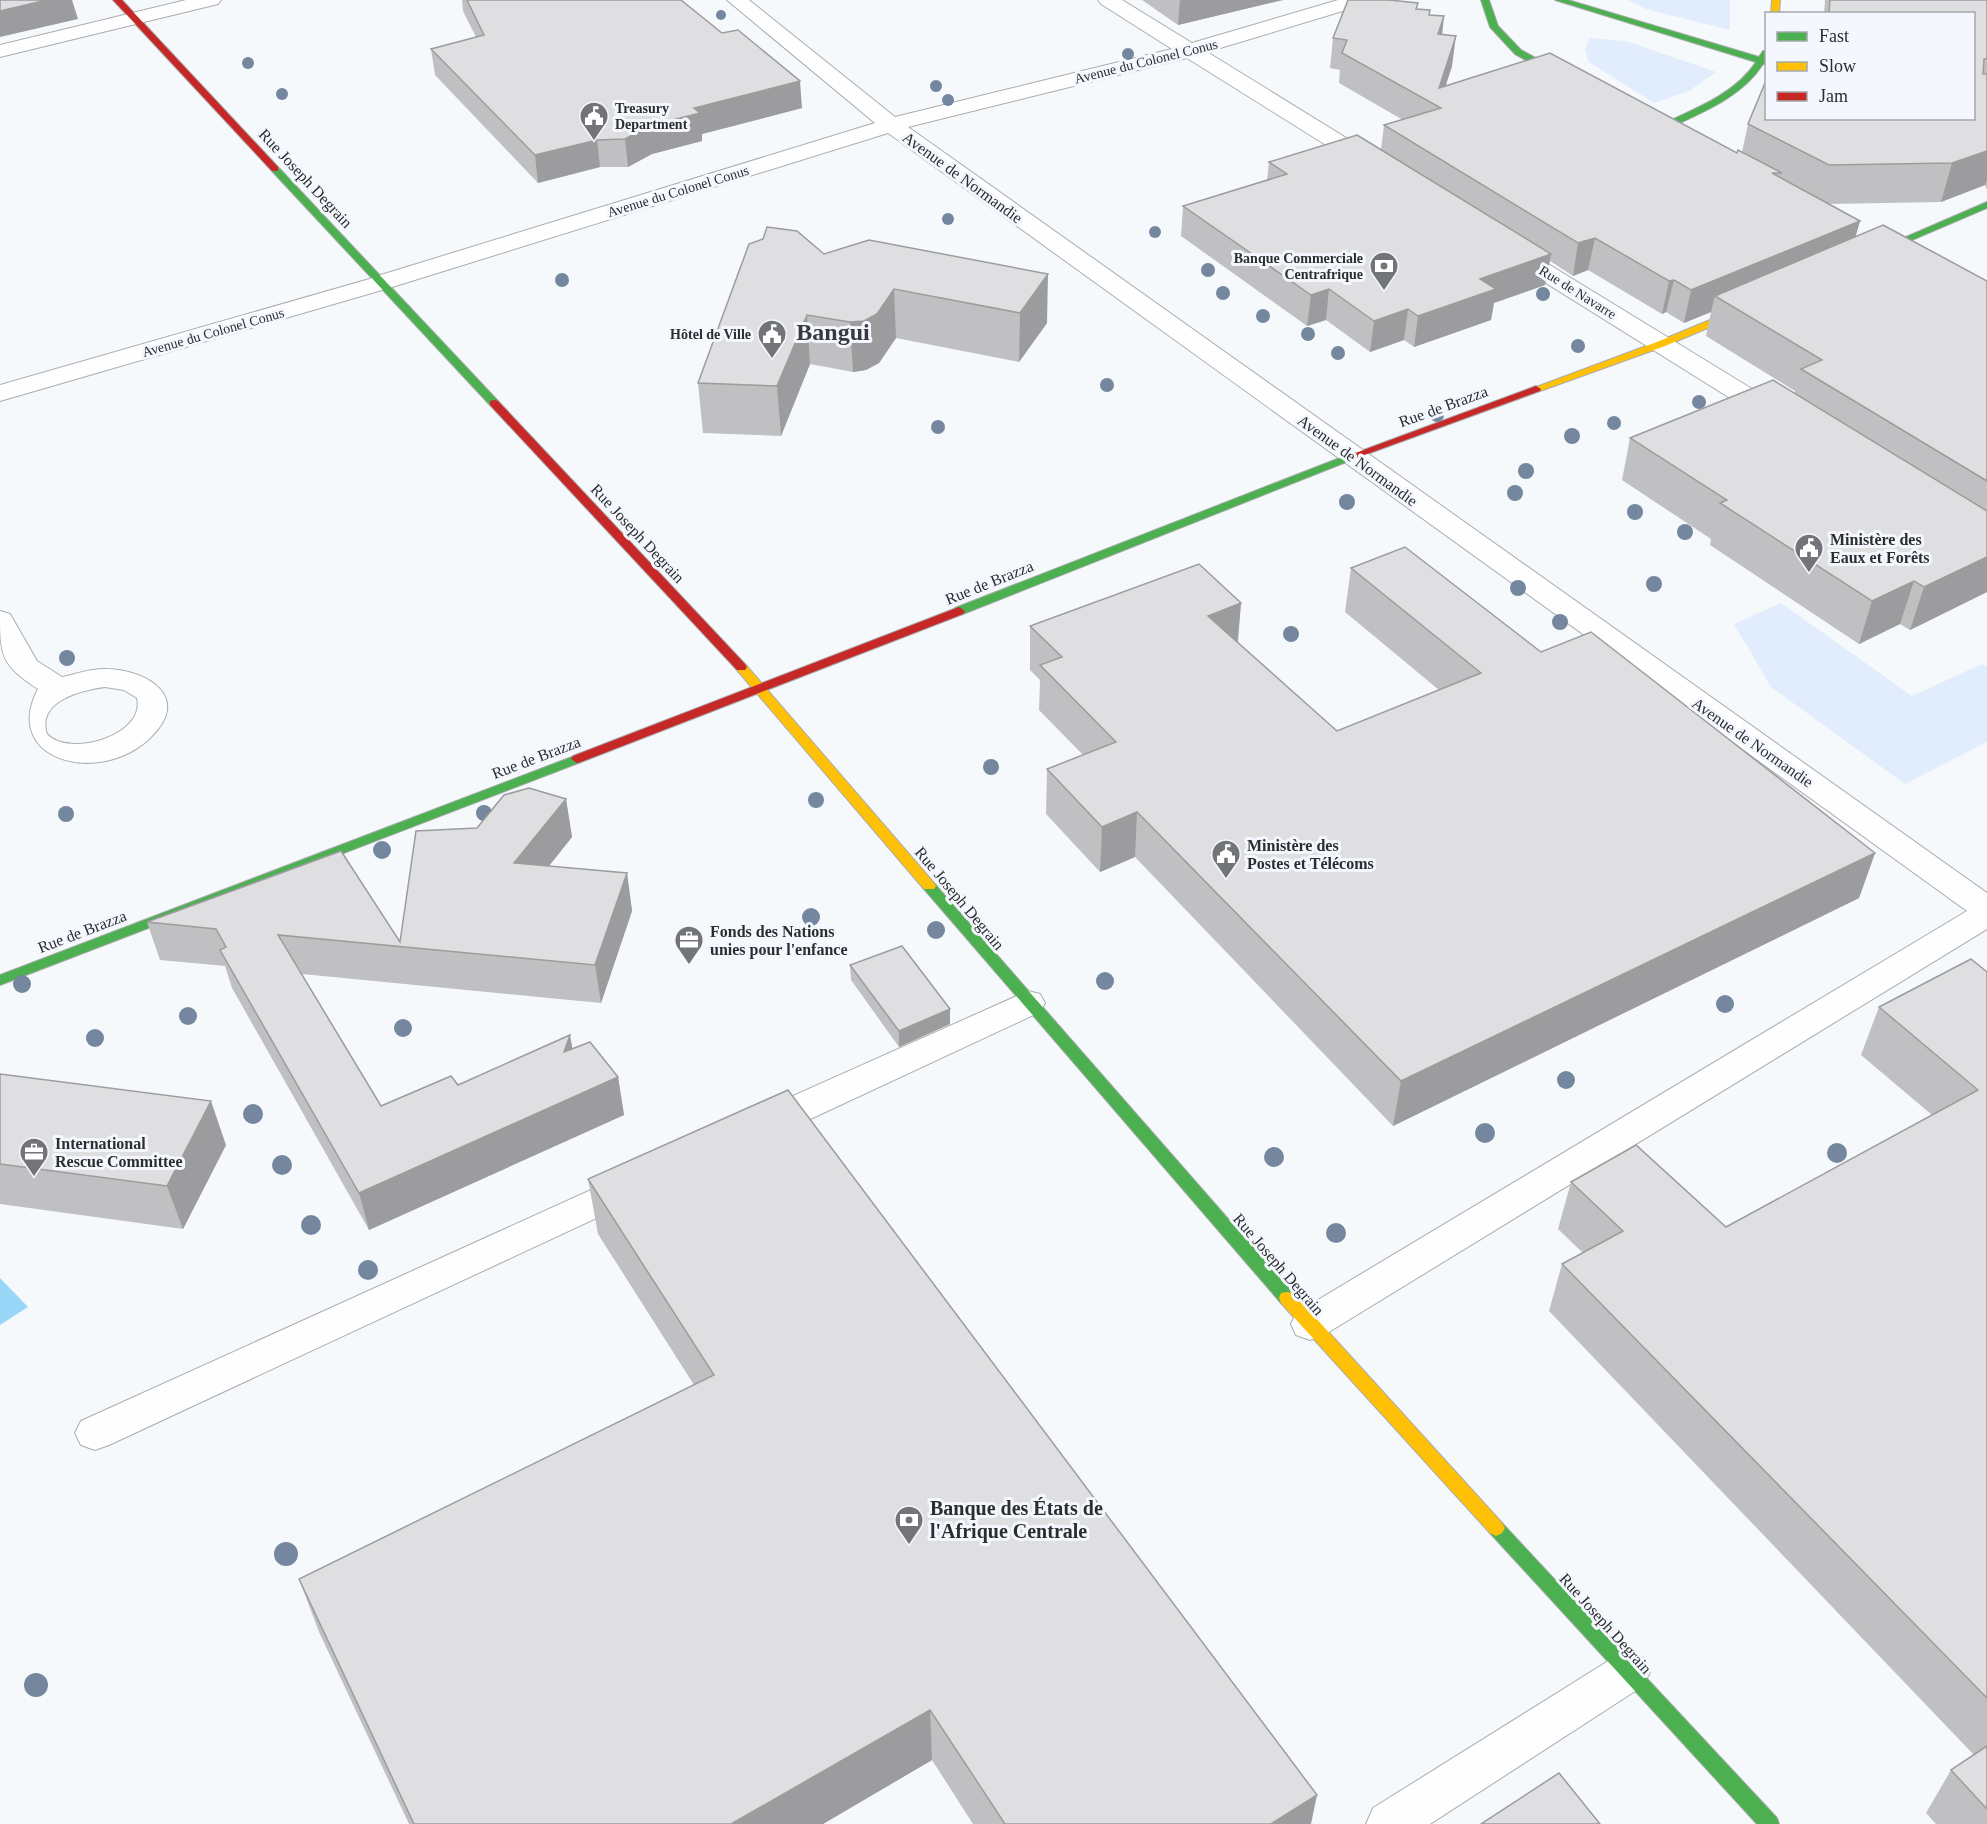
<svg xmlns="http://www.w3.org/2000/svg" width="1987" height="1824" viewBox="0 0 1987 1824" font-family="'Times New Roman',serif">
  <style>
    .green { fill: #e1edfc }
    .water { fill: #99d7f8 }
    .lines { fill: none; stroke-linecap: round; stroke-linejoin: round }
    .lane-casing { stroke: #aaacae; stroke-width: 2 }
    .street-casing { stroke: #aaacae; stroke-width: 2 }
    .fast-casing { stroke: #aaacae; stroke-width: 2 }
    .slow-casing { stroke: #aaacae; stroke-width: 2 }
    .jam-casing { stroke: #aaacae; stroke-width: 2 }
    .lane { fill: #fefeff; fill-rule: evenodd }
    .street { fill: #fefeff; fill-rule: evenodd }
    .fast { fill: #4caf50; fill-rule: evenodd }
    .slow { fill: #ffc107; fill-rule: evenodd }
    .jam { fill: #c62828; fill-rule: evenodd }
    .tree { fill: #74879e }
    .wall { fill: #c0c0c2 }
    .shaded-wall { fill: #9c9c9e }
    .building { fill: #dfdfe1; stroke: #9c9c9e; stroke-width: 1.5 }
    .labels { text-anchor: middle; stroke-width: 6; stroke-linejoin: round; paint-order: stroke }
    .far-street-label { font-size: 14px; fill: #2b2d2f; stroke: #f4f8fe }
    .far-poi-label { font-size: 14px; font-weight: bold; fill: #2b2d2f; stroke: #f4f8fe; text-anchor: end }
    .street-label { font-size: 16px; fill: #2b2d2f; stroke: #f4f8fe }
    .poi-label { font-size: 16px; font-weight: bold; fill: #2b2d2f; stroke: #f4f8fe; text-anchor: start }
    .near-poi-label { font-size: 20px; font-weight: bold; fill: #2b2d2f; stroke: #f4f8fe; text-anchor: start }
    .far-town-label { font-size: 24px; font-weight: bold; fill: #363a40; stroke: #f4f8fe }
  </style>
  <rect width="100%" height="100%" fill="#f6f9fc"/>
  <!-- green -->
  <g class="green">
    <path d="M 1628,0 L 1730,0 L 1730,30 L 1646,9 Z"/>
    <path d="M 1590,38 L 1626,41 L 1716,72 L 1689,91 L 1654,103 L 1589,62 L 1585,50 Z"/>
    <path d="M 1781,603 L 1912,696 L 1982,664 L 1987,667 L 1987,742 L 1905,784 L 1771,687 L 1734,624 Z"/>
  </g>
  <!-- water -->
  <path class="water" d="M 0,1278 L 28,1307 L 0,1325 Z"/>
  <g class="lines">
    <!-- lane casing -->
    <g class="lane-casing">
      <g id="lane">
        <path d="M 380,276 L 389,278 L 392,283 L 389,288 L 0,401 L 0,385 Z"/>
        <path d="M 0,611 L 10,614 L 37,661 L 62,677 C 76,674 92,668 107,669 C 147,670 192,697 151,737 C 101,787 0,761 38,689 C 0,664 0,655 0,611 ZM 105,687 L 124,690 L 137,698 C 146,736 69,758 47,734 C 36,701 82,690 105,687 Z"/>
        <path d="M 1028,991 L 1040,994 L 1045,1003 L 1040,1012 L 774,1136 L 761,1140 L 748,1136 L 743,1126 L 748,1116 Z"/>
        <path d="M 633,1171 L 646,1175 L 651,1185 L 646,1195 L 109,1445 L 95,1450 L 81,1445 L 75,1433 L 81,1421 Z"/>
        <path d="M 1628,1652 L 1643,1658 L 1650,1672 L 1643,1686 L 1430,1824 L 1366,1824 L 1373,1808 L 1613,1658 Z"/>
      </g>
    </g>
    <!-- street casing -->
    <g class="street-casing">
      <g id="street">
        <path d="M 186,0 L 221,0 L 218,4 L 0,57 L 0,45 Z"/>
        <path d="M 727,0 L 749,0 L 895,117 L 1172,49 L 1101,4 L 1098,0 L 1122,0 L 1192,43 L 1338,0 L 1369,0 L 1366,4 L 1207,52 L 1382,160 L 1385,165 L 1382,170 L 1374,172 L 1366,170 L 1187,58 L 908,127 L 1987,893 L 1987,929 L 1324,1335 L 1310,1340 L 1296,1335 L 1291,1324 L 1296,1313 L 1967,911 L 888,133 L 389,288 L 380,290 L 371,288 L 368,283 L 371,278 L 875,123 Z"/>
        <path d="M 1509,243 L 1517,245 L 1788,411 L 1792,417 L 1788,423 L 1779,425 L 1770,423 L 1501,255 L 1497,250 L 1501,245 Z"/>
      </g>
    </g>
    <!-- fast casing -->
    <g class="fast-casing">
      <g id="fast">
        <path d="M 1481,0 L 1489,0 L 1498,26 L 1521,50 L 1574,79 L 1574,83 L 1568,83 L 1515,54 L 1490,27 Z"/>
        <path d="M 1555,0 L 1568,0 L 1759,57 L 1763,51 L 1766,51 L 1766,64 L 1763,64 C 1741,99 1696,115 1660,132 L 1654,132 L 1654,128 C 1689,111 1734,96 1756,62 Z"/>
        <path d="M 272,167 L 278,167 L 498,401 L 498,405 L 490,405 L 272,171 Z"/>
        <path d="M 1987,202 L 1987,208 L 1870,258 L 1862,256 Z"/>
        <path d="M 1355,452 L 1360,455 L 1359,457 L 963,614 L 959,615 L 953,611 L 955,608 Z"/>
        <path d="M 577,755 L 581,756 L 583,759 L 581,762 L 0,985 L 0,975 Z"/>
        <path d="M 929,881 L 934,883 L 1293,1293 L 1295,1298 L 1293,1303 L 1287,1304 L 1281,1303 L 924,889 L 922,886 Z"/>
        <path d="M 1496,1520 L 1502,1523 L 1777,1818 L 1779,1824 L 1757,1824 L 1490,1533 L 1487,1528 L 1490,1523 Z"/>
      </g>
    </g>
    <!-- slow casing -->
    <g class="slow-casing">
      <g id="slow">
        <path d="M 1772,0 L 1780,0 L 1779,14 L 1771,14 Z"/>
        <path d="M 1751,303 L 1755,304 L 1755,308 L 1665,346 L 1540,391 L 1532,391 L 1531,389 L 1657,342 Z"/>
        <path d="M 741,663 L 745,664 L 934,883 L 936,886 L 934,889 L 924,889 L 737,670 L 735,667 Z"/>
        <path d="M 1287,1292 L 1293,1293 L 1502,1523 L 1505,1528 L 1502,1533 L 1496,1536 L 1490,1533 L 1281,1303 L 1279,1298 L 1281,1293 Z"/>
      </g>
    </g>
    <!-- jam casing -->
    <g class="jam-casing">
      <g id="jam">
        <path d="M 113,0 L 122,0 L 278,167 L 278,171 L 272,171 Z"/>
        <path d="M 1536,386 L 1541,389 L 1540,391 L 1359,457 L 1355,458 L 1350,455 Z"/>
        <path d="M 494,400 L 498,401 L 745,664 L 747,667 L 745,670 L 737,670 L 490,405 L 490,401 Z"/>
        <path d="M 959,607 L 965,611 L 963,614 L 581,762 L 577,763 L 571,759 L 573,756 Z"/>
      </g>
    </g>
    <!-- lane -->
    <use href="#lane" class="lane"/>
    <!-- street -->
    <use href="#street" class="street"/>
    <!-- fast -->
    <use href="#fast" class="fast"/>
    <!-- slow -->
    <use href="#slow" class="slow"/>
    <!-- jam -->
    <use href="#jam" class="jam"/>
  </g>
  <!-- trees -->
  <g class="tree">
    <circle cx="721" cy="15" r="5"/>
    <circle cx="1128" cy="54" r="6"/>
    <circle cx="248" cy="63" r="6"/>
    <circle cx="936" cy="86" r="6"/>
    <circle cx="282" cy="94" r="6"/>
    <circle cx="948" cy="100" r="6"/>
    <circle cx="948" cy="219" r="6"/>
    <circle cx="1155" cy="232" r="6"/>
    <circle cx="1208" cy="270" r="7"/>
    <circle cx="562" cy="280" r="7"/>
    <circle cx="1223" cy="293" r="7"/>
    <circle cx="1543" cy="294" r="7"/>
    <circle cx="1263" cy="316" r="7"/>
    <circle cx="1308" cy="334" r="7"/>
    <circle cx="1578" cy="346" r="7"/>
    <circle cx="1338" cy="353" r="7"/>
    <circle cx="1107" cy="385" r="7"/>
    <circle cx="1699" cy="402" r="7"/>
    <circle cx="1437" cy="415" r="7"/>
    <circle cx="1614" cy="423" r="7"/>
    <circle cx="938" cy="427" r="7"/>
    <circle cx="1572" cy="436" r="8"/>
    <circle cx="1526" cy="471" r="8"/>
    <circle cx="1515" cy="493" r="8"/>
    <circle cx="1347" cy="502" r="8"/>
    <circle cx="1635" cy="512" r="8"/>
    <circle cx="1685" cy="532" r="8"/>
    <circle cx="1654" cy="584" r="8"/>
    <circle cx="1518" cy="588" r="8"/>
    <circle cx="1560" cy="622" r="8"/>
    <circle cx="1291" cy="634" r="8"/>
    <circle cx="67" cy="658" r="8"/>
    <circle cx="991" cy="767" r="8"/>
    <circle cx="816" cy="800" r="8"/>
    <circle cx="484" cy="813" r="8"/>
    <circle cx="66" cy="814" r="8"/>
    <circle cx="382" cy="850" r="9"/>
    <circle cx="811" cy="917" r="9"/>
    <circle cx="936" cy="930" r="9"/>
    <circle cx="1105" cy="981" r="9"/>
    <circle cx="22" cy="984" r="9"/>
    <circle cx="1725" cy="1004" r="9"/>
    <circle cx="188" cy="1016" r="9"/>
    <circle cx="403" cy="1028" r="9"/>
    <circle cx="95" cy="1038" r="9"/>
    <circle cx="1566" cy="1080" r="9"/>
    <circle cx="253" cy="1114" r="10"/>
    <circle cx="1485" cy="1133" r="10"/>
    <circle cx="1837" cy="1153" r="10"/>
    <circle cx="1274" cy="1157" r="10"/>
    <circle cx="282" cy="1165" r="10"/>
    <circle cx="311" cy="1225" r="10"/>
    <circle cx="1336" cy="1233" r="10"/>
    <circle cx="368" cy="1270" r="10"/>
    <circle cx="286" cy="1554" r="12"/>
    <circle cx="36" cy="1685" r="12"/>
  </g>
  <!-- wall -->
  <g class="wall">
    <path d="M 462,0 L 681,0 L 802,108 L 702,134 L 702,141 L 652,154 L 628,167 L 600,167 L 538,183 L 435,75 L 431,49 L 476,37 L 463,11 Z"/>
    <path d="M 1142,0 L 1283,0 L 1178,25 Z"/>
    <path d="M 1825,0 L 1987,0 L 1987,190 L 1985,185 L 1941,202 L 1829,204 L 1860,221 L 1855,237 L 1987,281 L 1987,592 L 1910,630 L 1900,624 L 1859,644 L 1710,545 L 1711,539 L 1622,480 L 1630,438 L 1794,393 L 1795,391 L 1706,336 L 1711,312 L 1684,323 L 1666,312 L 1662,314 L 1588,270 L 1573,276 L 1550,261 L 1545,285 L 1494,303 L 1491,320 L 1414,347 L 1404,340 L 1370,352 L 1326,320 L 1307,326 L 1181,236 L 1183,206 L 1267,180 L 1269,162 L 1381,150 L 1384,125 L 1403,120 L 1339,83 L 1340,70 L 1330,68 L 1333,38 L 1418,3 L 1417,9 L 1430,15 L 1442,34 L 1452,66 L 1445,86 L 1737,153 L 1742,152 L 1748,124 L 1974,14 L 1824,14 Z"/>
    <path d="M 869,240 L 1047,323 L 1019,362 L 896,338 L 879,363 L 866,370 L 853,372 L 810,364 L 781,436 L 703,433 L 698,383 L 824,254 Z"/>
    <path d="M 1351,568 L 1541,652 L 1875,853 L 1859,898 L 1393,1126 L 1135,857 L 1100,872 L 1046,814 L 1047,769 L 1083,755 L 1039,710 L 1040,680 L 1030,670 L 1030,626 L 1241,603 L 1238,643 L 1337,731 L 1439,690 L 1345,612 Z"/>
    <path d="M 566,799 L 572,837 L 549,866 L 627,873 L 632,911 L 601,1003 L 302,974 L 381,1106 L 458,1085 L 573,1049 L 618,1077 L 624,1115 L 369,1230 L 232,988 L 225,966 L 160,960 L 147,922 L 400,942 Z"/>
    <path d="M 850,965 L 950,1024 L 899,1047 L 851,980 Z"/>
    <path d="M 1987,972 L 1987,1824 L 1936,1824 L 1926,1813 L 1951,1770 L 1974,1755 L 1549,1311 L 1562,1264 L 1583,1253 L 1558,1229 L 1571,1182 L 1726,1227 L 1932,1115 L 1861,1055 L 1879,1007 Z"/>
    <path d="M 0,1074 L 226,1145 L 183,1229 L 0,1204 Z"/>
    <path d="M 588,1179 L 1311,1824 L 973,1824 L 932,1760 L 823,1824 L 409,1824 L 319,1632 L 299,1579 L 694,1385 L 598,1234 Z"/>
  </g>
  <!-- shaded-wall -->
  <g class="shaded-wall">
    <path d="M 47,0 L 72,0 L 78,19 L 0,37 L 0,11 Z"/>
    <path d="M 1180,0 L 1283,0 L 1178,25 Z"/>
    <path d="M 1444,16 L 1441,46 L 1438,34 Z"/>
    <path d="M 1456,36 L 1452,66 L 1439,107 L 1439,88 Z"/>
    <path d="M 800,81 L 802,108 L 702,134 L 702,141 L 652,154 L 628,167 L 625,139 L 649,126 L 694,108 Z"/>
    <path d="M 597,140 L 600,167 L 538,183 L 535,155 Z"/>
    <path d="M 1987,151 L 1987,180 L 1985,185 L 1941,202 L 1952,163 Z"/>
    <path d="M 1860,221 L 1851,253 L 1715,296 L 1711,312 L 1684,323 L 1691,290 Z"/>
    <path d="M 1595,238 L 1588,270 L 1573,276 L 1578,243 Z"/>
    <path d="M 1551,254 L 1545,285 L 1494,303 L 1491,320 L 1414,347 L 1418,316 L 1480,279 Z"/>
    <path d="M 1048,274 L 1047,323 L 1019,362 L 1020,313 Z"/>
    <path d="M 1674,280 L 1666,312 L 1662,314 L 1669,281 Z"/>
    <path d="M 894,289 L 896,338 L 879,363 L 866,370 L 853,372 L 850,322 Z"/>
    <path d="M 1329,289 L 1326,320 L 1307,326 L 1311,295 Z"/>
    <path d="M 1408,309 L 1404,340 L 1370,352 L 1374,321 Z"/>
    <path d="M 807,315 L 810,364 L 781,436 L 777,386 Z"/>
    <path d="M 1987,557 L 1987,592 L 1910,630 L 1924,587 Z"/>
    <path d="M 1914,581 L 1900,624 L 1859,644 L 1872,601 Z"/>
    <path d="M 1241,603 L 1237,647 L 1208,616 Z"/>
    <path d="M 566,799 L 572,837 L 521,901 L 514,863 Z"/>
    <path d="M 1137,812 L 1135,857 L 1100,872 L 1102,827 Z"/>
    <path d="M 1875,853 L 1859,898 L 1393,1126 L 1401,1081 Z"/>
    <path d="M 627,873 L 632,911 L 601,1003 L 595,965 Z"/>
    <path d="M 950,1009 L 950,1024 L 899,1047 L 899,1031 Z"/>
    <path d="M 570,1035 L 577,1073 L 564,1052 Z"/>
    <path d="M 618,1077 L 624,1115 L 369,1230 L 359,1193 Z"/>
    <path d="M 211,1101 L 226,1145 L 183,1229 L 167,1186 Z"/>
    <path d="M 930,1710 L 932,1760 L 823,1824 L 731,1824 Z"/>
    <path d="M 1317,1795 L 1311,1824 L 1271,1824 Z"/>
  </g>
  <!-- building -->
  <g class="building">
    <path d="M 0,0 L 47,0 L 0,11 Z"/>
    <path d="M 467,0 L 681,0 L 722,33 L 738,30 L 800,81 L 694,108 L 700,113 L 649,126 L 625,139 L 597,140 L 535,155 L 431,49 L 484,35 Z"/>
    <path d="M 1348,0 L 1389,0 L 1418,3 L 1416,9 L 1430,10 L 1429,15 L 1444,16 L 1438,34 L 1456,36 L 1439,88 L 1550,53 L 1737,153 L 1738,150 L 1782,173 L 1772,173 L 1860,221 L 1691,290 L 1674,280 L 1669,281 L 1595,238 L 1578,243 L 1384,125 L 1441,108 L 1342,53 L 1347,40 L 1333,38 Z"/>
    <path d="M 1830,0 L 1987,0 L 1987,59 L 1984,59 L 1983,74 L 1987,74 L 1987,151 L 1952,163 L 1829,165 L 1748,124 L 1765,83 L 1767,83 L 1767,118 L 1974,118 L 1974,14 L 1829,14 Z"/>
    <path d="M 1357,135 L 1551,254 L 1480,279 L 1496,289 L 1418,316 L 1408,309 L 1374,321 L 1329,289 L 1311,295 L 1183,206 L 1287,174 L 1269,162 Z"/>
    <path d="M 1883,225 L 1987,281 L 1987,481 L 1801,369 L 1822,360 L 1715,296 Z"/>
    <path d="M 767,227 L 797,231 L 824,254 L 869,240 L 1048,274 L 1020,313 L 894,289 L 877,314 L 864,321 L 850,322 L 807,315 L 777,386 L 698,383 L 749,244 L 763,239 Z"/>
    <path d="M 1773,380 L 1987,511 L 1987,557 L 1924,587 L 1914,581 L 1872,601 L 1720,503 L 1727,500 L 1630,438 Z"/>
    <path d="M 1405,547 L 1541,652 L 1591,632 L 1875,853 L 1401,1081 L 1137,812 L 1102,827 L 1047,769 L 1116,742 L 1040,665 L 1062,657 L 1030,626 L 1199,564 L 1241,603 L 1208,616 L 1337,731 L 1481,673 L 1351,568 Z"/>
    <path d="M 529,788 L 566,799 L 514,863 L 627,873 L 595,965 L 278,935 L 381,1106 L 451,1076 L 458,1085 L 570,1035 L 564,1052 L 590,1042 L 618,1077 L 359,1193 L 220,950 L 226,947 L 216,929 L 147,922 L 341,851 L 400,942 L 416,831 L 477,828 L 504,795 Z"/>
    <path d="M 902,946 L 950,1009 L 899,1031 L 850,965 Z"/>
    <path d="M 1971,959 L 1987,972 L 1987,1698 L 1562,1264 L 1623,1231 L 1571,1182 L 1636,1145 L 1726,1227 L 1978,1090 L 1879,1007 Z"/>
    <path d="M 0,1074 L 211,1101 L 167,1186 L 0,1164 Z"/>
    <path d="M 788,1090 L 1317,1795 L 1271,1824 L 1005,1824 L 930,1710 L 731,1824 L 414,1824 L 299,1579 L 714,1375 L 588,1179 Z"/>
    <path d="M 1987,1746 L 1987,1809 L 1951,1770 Z"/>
    <path d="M 1559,1773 L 1600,1824 L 1481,1824 Z"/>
  </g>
  <!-- icons -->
  <defs>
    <g id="civic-pin" transform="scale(1.5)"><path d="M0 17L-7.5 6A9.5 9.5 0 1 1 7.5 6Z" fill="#727477" stroke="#f4f8fe"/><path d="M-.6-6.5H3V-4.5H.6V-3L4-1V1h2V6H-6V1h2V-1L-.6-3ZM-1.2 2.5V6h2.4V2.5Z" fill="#fff"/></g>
    <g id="bank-pin" transform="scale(1.5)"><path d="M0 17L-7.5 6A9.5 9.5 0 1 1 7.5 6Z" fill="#727477" stroke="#f4f8fe"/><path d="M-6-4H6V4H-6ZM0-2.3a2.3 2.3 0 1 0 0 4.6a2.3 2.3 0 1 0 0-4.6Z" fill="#fff"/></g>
    <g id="office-pin" transform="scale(1.5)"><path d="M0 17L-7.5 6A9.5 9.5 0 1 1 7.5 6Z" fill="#727477" stroke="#f4f8fe"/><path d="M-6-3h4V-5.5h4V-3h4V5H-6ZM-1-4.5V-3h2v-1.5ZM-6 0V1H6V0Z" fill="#fff"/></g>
  </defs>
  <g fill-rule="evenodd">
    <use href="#civic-pin" x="594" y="116"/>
    <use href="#bank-pin" x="1384" y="266"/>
    <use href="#civic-pin" x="772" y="334"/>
    <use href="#civic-pin" x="1809" y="548"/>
    <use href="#civic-pin" x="1226" y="854"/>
    <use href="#office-pin" x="689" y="940"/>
    <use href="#office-pin" x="34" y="1152"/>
    <use href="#bank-pin" x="909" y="1520"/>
  </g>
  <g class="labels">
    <!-- far-street labels -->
    <g class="far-street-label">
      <text transform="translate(1146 61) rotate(-14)" y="5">Avenue du Colonel Conus</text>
      <text transform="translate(678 191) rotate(-17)" y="5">Avenue du Colonel Conus</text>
      <text transform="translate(1578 292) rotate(32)" y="5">Rue de Navarre</text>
      <text transform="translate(213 332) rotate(-16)" y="5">Avenue du Colonel Conus</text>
    </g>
    <!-- far-poi labels -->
    <g class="far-poi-label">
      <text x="615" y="113" text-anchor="start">Treasury<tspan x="615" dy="16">Department</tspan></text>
      <text x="1363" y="263">Banque Commerciale<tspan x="1363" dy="16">Centrafrique</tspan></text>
      <text x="751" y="339">Hôtel de Ville</text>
    </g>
    <!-- street labels -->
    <g class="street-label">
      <text transform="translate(963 177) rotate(36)" y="6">Avenue de Normandie</text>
      <text transform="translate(306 178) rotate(47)" y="6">Rue Joseph Degrain</text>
      <text transform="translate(1443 406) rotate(-20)" y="6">Rue de Brazza</text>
      <text transform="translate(1358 460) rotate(36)" y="6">Avenue de Normandie</text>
      <text transform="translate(638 533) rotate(47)" y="6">Rue Joseph Degrain</text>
      <text transform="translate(989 582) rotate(-22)" y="6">Rue de Brazza</text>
      <text transform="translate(1753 742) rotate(35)" y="6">Avenue de Normandie</text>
      <text transform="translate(536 757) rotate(-21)" y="6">Rue de Brazza</text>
      <text transform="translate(960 898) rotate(50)" y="6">Rue Joseph Degrain</text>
      <text transform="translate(82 931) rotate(-21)" y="6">Rue de Brazza</text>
      <text transform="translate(1279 1264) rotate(49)" y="6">Rue Joseph Degrain</text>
      <text transform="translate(1606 1623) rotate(48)" y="6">Rue Joseph Degrain</text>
    </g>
    <!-- poi labels -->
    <g class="poi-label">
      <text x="1830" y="545">Ministère des<tspan x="1830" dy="18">Eaux et Forêts</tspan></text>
      <text x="1247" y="851">Ministère des<tspan x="1247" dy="18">Postes et Télécoms</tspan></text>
      <text x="710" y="937">Fonds des Nations<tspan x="710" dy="18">unies pour l'enfance</tspan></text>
      <text x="55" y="1149">International<tspan x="55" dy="18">Rescue Committee</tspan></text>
    </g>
    <!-- near-poi labels -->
    <g class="near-poi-label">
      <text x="930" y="1515">Banque des États de<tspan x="930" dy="23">l'Afrique Centrale</tspan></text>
    </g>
    <!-- far-town labels -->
    <g class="far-town-label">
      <text x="833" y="340">Bangui</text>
    </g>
  </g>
  <!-- legend -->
  <rect x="1765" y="12" width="210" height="108" fill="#f4f8fe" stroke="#a4a7ab" stroke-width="1.5"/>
  <rect x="1777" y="32" width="30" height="9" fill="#4caf50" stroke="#a4a7ab" stroke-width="1.5"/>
  <text x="1819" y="42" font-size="18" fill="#2b2d2f">Fast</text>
  <rect x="1777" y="62" width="30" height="9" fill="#ffc107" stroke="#a4a7ab" stroke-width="1.5"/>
  <text x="1819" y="72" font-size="18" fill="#2b2d2f">Slow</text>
  <rect x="1777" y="92" width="30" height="9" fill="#c62828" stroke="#a4a7ab" stroke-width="1.5"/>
  <text x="1819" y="102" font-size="18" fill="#2b2d2f">Jam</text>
</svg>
